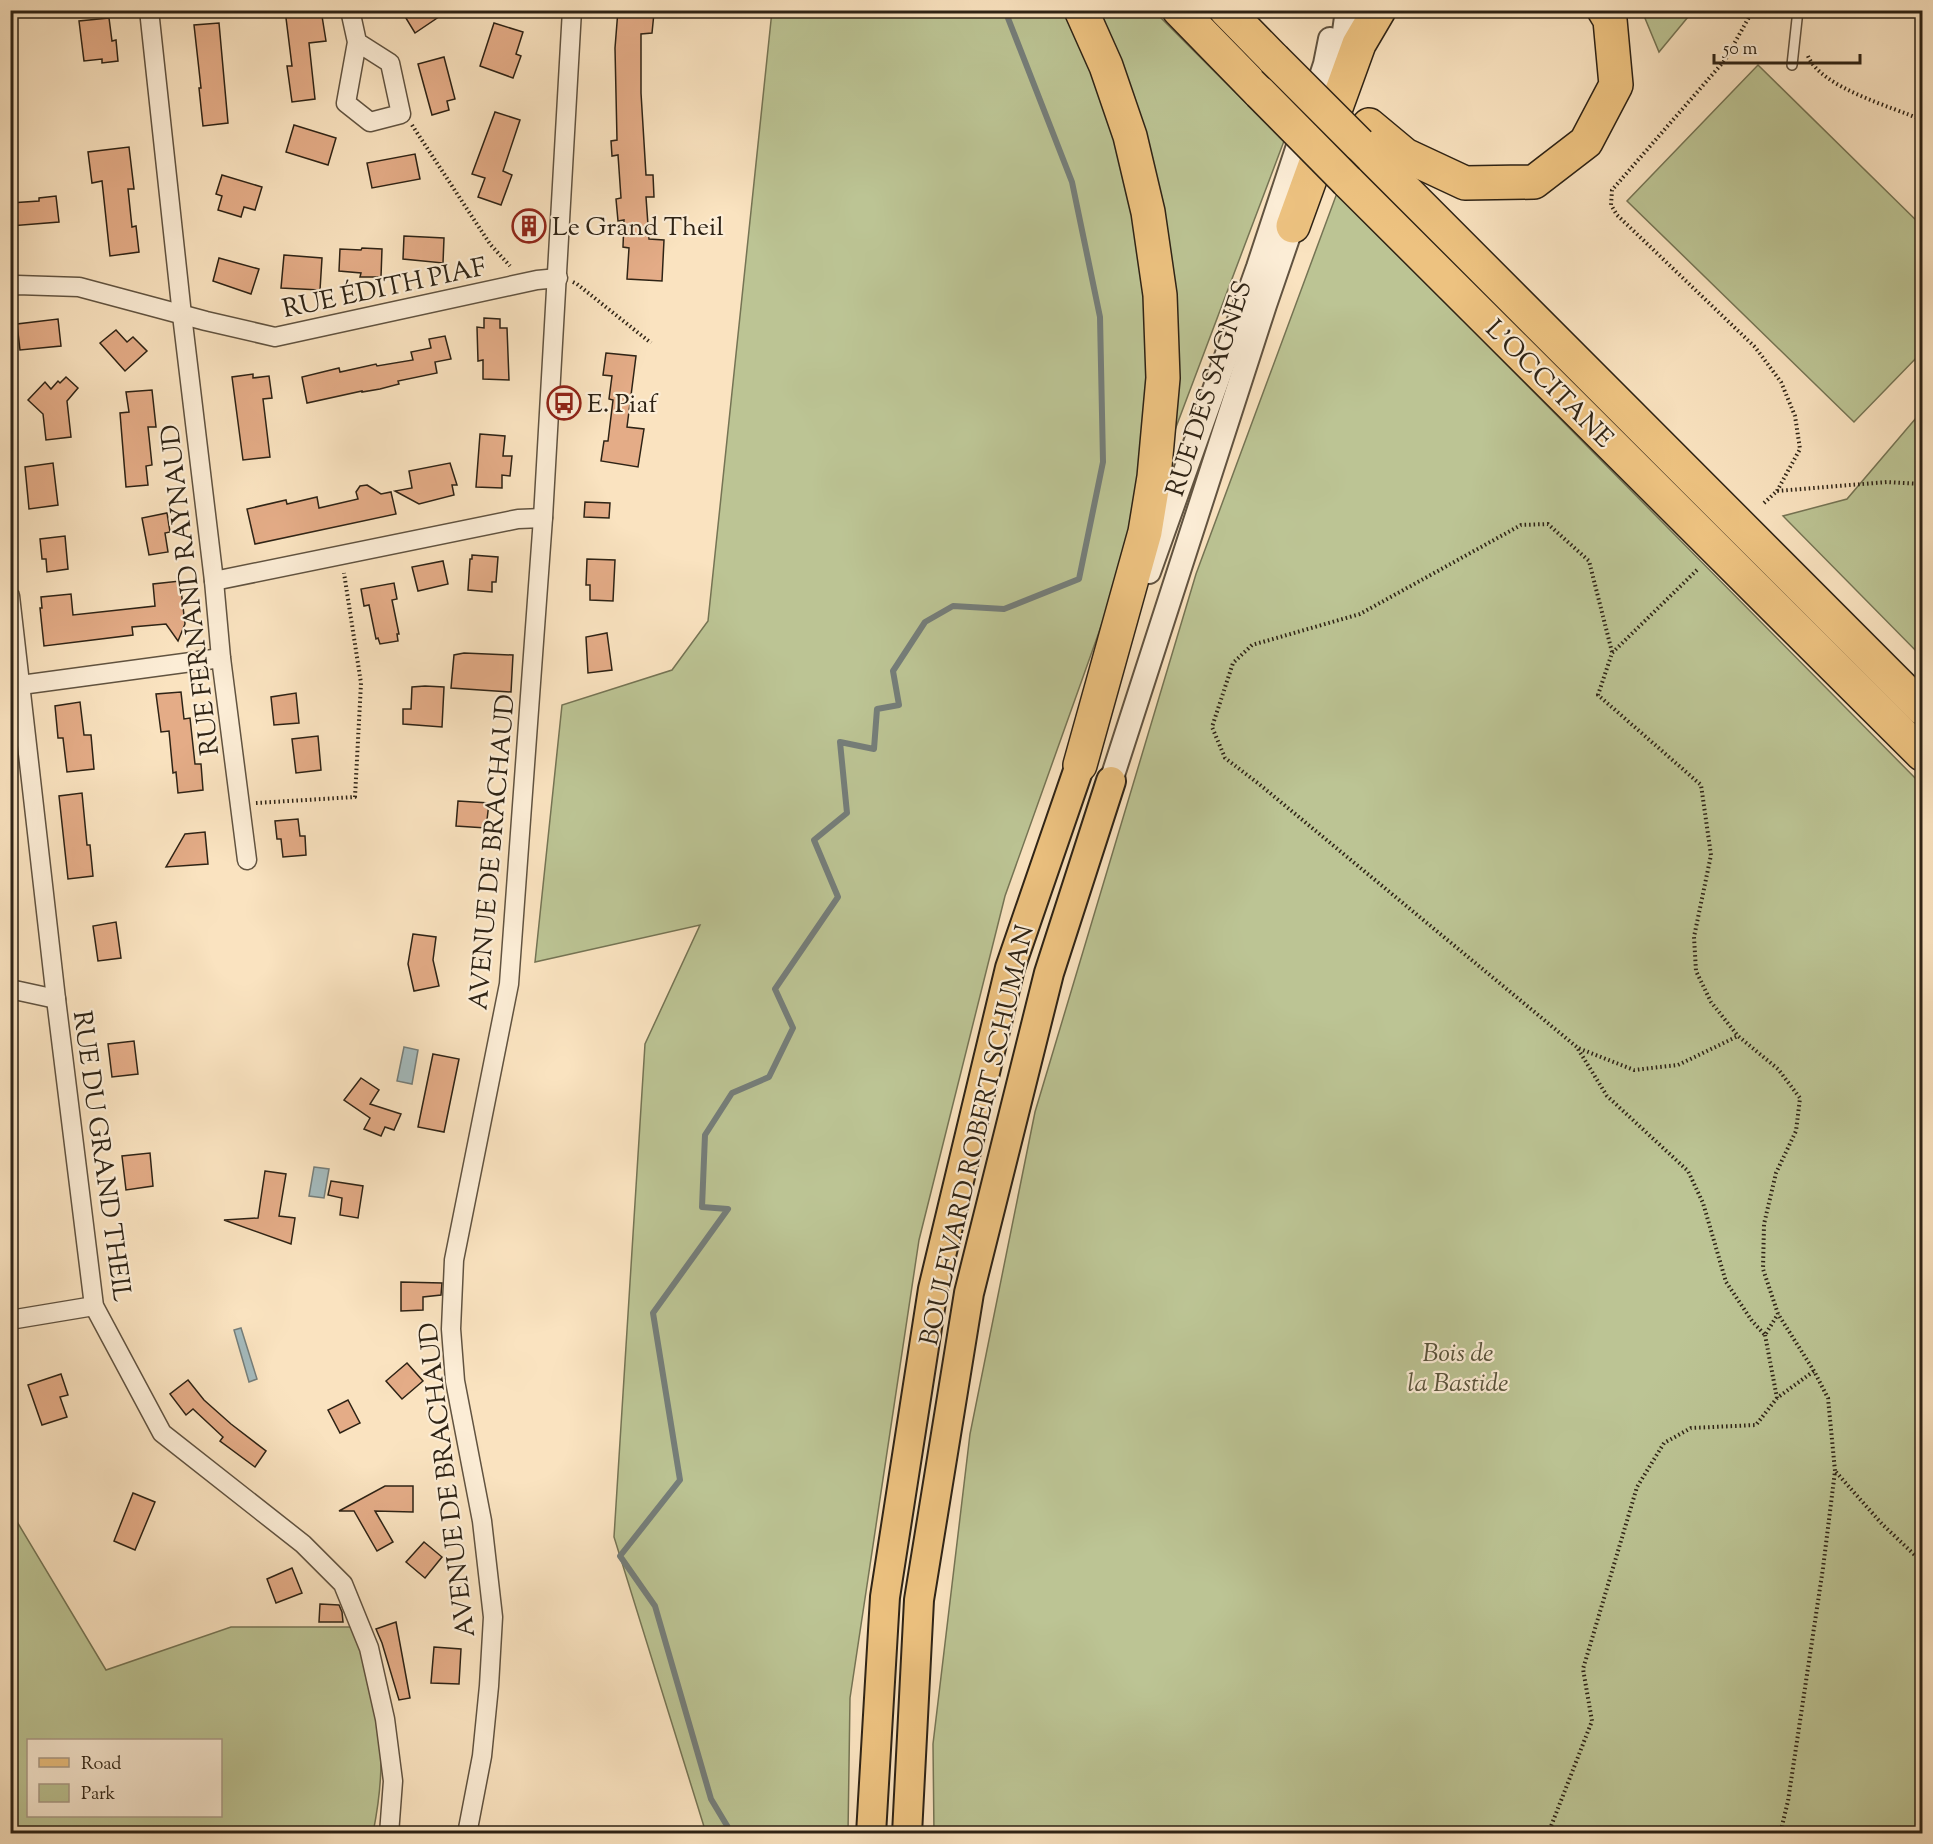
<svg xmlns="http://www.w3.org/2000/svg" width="1933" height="1844" viewBox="0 0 1933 1844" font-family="'Sorts Mill Goudy',serif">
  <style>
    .green { fill: #bcc494; stroke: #757454; stroke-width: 1.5; fill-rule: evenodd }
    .water { fill: #a4bbbe; stroke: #757e7a; stroke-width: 1.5 }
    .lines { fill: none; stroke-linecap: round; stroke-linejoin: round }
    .stream { stroke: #757e7a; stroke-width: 6 }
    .building { fill: #e4ac87; stroke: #2e2315; stroke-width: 1.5 }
    .service-casing { stroke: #615340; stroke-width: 12 }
    .minor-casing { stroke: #615340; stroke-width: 21 }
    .tertiary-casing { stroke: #615340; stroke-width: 26 }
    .primary-casing { stroke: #2e2315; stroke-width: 32 }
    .motorway-casing { stroke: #2e2315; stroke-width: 36 }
    .path { stroke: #2e2315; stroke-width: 4; stroke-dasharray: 1.5 3; stroke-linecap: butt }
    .service { stroke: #fcedd6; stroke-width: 9 }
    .minor { stroke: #fcedd6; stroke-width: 18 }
    .tertiary { stroke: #fcedd6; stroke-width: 22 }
    .primary { stroke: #edc280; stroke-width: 28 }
    .motorway { stroke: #edc280; stroke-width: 33 }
    .motorway-bridge-casing { stroke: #2e2315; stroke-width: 36; stroke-linecap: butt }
    .motorway-bridge { stroke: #edc280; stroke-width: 33 }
    .labels { text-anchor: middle; stroke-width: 4.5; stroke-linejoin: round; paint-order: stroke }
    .poi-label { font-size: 26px; fill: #2e2315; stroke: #fcedd6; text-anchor: start }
    .street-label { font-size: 26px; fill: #2e2315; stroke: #fcedd6 }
    .park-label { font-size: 26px; font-style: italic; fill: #59533b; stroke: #fcedd6 }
  </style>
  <rect width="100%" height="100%" fill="#fae3c0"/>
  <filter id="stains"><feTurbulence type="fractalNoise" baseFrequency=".00333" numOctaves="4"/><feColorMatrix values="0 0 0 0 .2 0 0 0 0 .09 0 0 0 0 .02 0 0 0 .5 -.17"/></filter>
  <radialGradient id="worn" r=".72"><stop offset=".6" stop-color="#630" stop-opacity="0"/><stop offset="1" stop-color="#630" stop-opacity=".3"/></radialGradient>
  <!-- green -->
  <g class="green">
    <path d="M 772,11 L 1154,11 L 1284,141 L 1104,618 L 1005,896 L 919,1240 L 850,1698 L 848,1833 L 706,1833 L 614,1537 L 645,1044 L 700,925 L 535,962 L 562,705 L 672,670 L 708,621 Z"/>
    <path d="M 1642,11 L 1693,11 L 1659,52 Z"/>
    <path d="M 1758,65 L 1922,226 L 1922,352 L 1854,422 L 1627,201 Z"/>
    <path d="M 1337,193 L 1922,785 L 1922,1833 L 934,1834 L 933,1744 L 970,1434 L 1035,1112 L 1196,574 Z"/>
    <path d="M 1922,411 L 1922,657 L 1783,516 L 1847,499 Z"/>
    <path d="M 10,1510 L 106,1670 L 231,1627 L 355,1627 C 365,1665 377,1702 380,1741 C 383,1772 379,1803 373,1833 L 11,1833 ZM 28,1740 L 220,1740 L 220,1816 L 28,1816 Z"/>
  </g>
  <!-- water -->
  <g class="water">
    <path d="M 404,1047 L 418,1050 L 412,1084 L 397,1081 Z"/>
    <path d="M 314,1167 L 329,1169 L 324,1198 L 309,1196 Z"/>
    <path d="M 241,1328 L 257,1379 L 249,1382 L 234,1330 Z"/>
  </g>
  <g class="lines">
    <!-- stream -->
    <path class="stream" d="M 732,1834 L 711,1799 L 655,1606 L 620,1556 L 680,1480 L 653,1313 L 728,1209 L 702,1207 L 705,1135 L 732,1093 L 769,1077 L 793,1028 L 775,989 L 838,897 L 814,840 L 847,813 L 840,742 L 874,749 L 877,709 L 899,705 L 893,671 L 925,622 L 953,606 L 1004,609 L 1079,579 L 1103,462 L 1100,317 L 1072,182 L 1006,13"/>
  </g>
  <!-- building -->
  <g class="building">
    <path d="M 285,10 L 321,10 L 326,41 L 309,43 L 315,99 L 292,102 L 287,66 L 292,66 Z"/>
    <path d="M 401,10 L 449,10 L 415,33 Z"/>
    <path d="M 618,10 L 647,10 L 647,12 L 654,13 L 652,33 L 641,34 L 641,93 L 646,175 L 653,175 L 654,197 L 646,197 L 649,239 L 664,240 L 662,281 L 627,279 L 629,248 L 623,247 L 624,220 L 618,221 L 616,199 L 621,198 L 618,155 L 612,156 L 611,141 L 617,140 L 615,48 Z"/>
    <path d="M 109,18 L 112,41 L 116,40 L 118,61 L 102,63 L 102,59 L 84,61 L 79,21 Z"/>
    <path d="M 219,23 L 228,123 L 203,126 L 199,88 L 201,88 L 194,25 Z"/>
    <path d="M 494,23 L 523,32 L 516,54 L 521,56 L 513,78 L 480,66 Z"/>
    <path d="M 444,57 L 455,99 L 447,101 L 449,110 L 432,115 L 418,64 Z"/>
    <path d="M 495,112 L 520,120 L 503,171 L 512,175 L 501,205 L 478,197 L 485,178 L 472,174 Z"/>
    <path d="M 294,125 L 336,138 L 328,165 L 286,152 Z"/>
    <path d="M 129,147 L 134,189 L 128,189 L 132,227 L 136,226 L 139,252 L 110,256 L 102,181 L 92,183 L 88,152 Z"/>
    <path d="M 415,154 L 420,179 L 372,188 L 367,163 Z"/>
    <path d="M 222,175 L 262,187 L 255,210 L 244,207 L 241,217 L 218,210 L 222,196 L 216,194 Z"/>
    <path d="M 56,196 L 59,222 L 10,226 L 10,203 L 39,201 L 39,198 Z"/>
    <path d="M 404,236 L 444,238 L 443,263 L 403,259 Z"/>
    <path d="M 362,248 L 382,249 L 381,277 L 360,277 L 361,273 L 339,271 L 340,249 L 361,250 Z"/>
    <path d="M 284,255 L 322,258 L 320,290 L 281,288 Z"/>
    <path d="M 219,258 L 259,269 L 251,294 L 213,281 Z"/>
    <path d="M 484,318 L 500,319 L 500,328 L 507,328 L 509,380 L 483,379 L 483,360 L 478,361 L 477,327 L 484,328 Z"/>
    <path d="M 58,319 L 61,346 L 20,350 L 17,324 Z"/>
    <path d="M 116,330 L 127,342 L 133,337 L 147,351 L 125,371 L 100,343 Z"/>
    <path d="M 445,336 L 451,359 L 435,362 L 437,373 L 398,381 L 399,384 L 380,389 L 362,392 L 362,391 L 307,403 L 302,377 L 339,368 L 340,372 L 376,364 L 377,366 L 413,360 L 411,352 L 431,348 L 429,339 Z"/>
    <path d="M 606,353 L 636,356 L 627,427 L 644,429 L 638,467 L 601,461 L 604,441 L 608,441 L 613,400 L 609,399 L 612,376 L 603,375 Z"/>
    <path d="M 253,374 L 253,378 L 269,376 L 272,398 L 263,399 L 270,457 L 243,460 L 232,377 Z"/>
    <path d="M 66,377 L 78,388 L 67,401 L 71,437 L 46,440 L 43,414 L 28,400 L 45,382 L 51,389 L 58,381 L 60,383 Z"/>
    <path d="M 152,390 L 156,427 L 148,427 L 152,465 L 146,466 L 148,485 L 126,487 L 120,413 L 129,412 L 126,392 Z"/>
    <path d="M 480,434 L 505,436 L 503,456 L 512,456 L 510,476 L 502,475 L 502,488 L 476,487 Z"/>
    <path d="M 53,463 L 58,505 L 29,509 L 25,467 Z"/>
    <path d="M 450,463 L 457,485 L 452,485 L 454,495 L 419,504 L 395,491 L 412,488 L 409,471 Z"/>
    <path d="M 367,485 L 381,494 L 391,492 L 396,514 L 255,544 L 247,509 L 286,500 L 287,504 L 317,497 L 319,508 L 358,499 L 356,492 L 360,486 Z"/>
    <path d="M 585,502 L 610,503 L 609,518 L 584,517 Z"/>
    <path d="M 167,513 L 170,532 L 165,533 L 168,552 L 149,555 L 142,518 Z"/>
    <path d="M 65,536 L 68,569 L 47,572 L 46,559 L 42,559 L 40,539 Z"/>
    <path d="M 472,555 L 498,557 L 496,582 L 492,582 L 492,592 L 468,590 L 470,559 L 472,559 Z"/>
    <path d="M 587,559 L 615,560 L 613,601 L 590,600 L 590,585 L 586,585 Z"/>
    <path d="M 443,561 L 448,584 L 418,591 L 412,567 Z"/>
    <path d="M 180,581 L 185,624 L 178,641 L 166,624 L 132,627 L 133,635 L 44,646 L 40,608 L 42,608 L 41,597 L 71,594 L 73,615 L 155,606 L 153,584 Z"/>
    <path d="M 394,583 L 397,599 L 392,600 L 399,634 L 397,634 L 398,641 L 380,644 L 378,638 L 376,639 L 369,605 L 364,606 L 361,589 Z"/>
    <path d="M 607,633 L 612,670 L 588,673 L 586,637 Z"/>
    <path d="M 464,653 L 513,655 L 511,692 L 451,688 L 454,655 Z"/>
    <path d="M 425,686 L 444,687 L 442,727 L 403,724 L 403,709 L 411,709 L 412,687 Z"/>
    <path d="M 181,692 L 184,719 L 190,718 L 195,764 L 201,764 L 203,790 L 178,793 L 176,772 L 173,773 L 169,731 L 161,732 L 156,694 Z"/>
    <path d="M 296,693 L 299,723 L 274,725 L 271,697 Z"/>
    <path d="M 80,702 L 84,735 L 91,735 L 94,769 L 67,772 L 63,738 L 58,738 L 55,706 Z"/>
    <path d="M 318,736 L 321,770 L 296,773 L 292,739 Z"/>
    <path d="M 82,793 L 87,845 L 90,845 L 93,876 L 68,879 L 59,796 Z"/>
    <path d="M 458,801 L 489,803 L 486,828 L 456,826 Z"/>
    <path d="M 298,819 L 300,836 L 305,836 L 306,855 L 283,857 L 281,839 L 277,839 L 275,821 Z"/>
    <path d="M 205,832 L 208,864 L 166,867 L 185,834 Z"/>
    <path d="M 116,922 L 121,958 L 98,961 L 93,926 Z"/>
    <path d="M 413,934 L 436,937 L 433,960 L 439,986 L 414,991 L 408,964 Z"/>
    <path d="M 134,1041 L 138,1074 L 112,1077 L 108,1044 Z"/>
    <path d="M 433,1054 L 459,1059 L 444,1132 L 418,1127 Z"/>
    <path d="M 361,1078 L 379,1090 L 370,1104 L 401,1114 L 394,1130 L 385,1127 L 381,1136 L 364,1129 L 370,1118 L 344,1100 Z"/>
    <path d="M 150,1153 L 153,1186 L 126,1190 L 122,1156 Z"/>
    <path d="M 265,1171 L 286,1174 L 279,1216 L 295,1218 L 291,1244 L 224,1220 L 258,1218 Z"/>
    <path d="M 331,1181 L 363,1186 L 358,1218 L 340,1215 L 342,1198 L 328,1195 Z"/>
    <path d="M 401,1282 L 442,1283 L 441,1295 L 423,1297 L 423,1310 L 401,1311 Z"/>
    <path d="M 407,1363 L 423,1381 L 402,1399 L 386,1381 Z"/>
    <path d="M 61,1374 L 68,1395 L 60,1397 L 67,1417 L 42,1425 L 28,1385 Z"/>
    <path d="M 188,1380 L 204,1400 L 231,1424 L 266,1451 L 255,1467 L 220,1441 L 223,1437 L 193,1409 L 186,1415 L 170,1394 Z"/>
    <path d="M 348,1400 L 360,1423 L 340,1433 L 328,1410 Z"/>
    <path d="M 385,1486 L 413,1486 L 413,1512 L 375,1511 L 393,1542 L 377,1551 L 354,1511 L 339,1511 Z"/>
    <path d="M 133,1493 L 155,1502 L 135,1550 L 114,1541 Z"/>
    <path d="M 424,1542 L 442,1557 L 425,1578 L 406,1562 Z"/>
    <path d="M 292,1568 L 302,1593 L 276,1603 L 267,1579 Z"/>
    <path d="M 320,1604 L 339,1605 L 342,1612 L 343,1622 L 319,1622 Z"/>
    <path d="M 396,1622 L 410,1698 L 399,1700 L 382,1643 L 376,1629 Z"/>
    <path d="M 434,1647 L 461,1649 L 459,1684 L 431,1683 Z"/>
  </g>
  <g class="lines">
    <!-- service casing -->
    <g class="service-casing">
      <path id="service" d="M 1792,65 L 1798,10"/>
    </g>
    <!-- minor casing -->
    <g class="minor-casing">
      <g id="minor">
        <path d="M 149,10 L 182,315 L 214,581 L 221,658 L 247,860"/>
        <path d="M 350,10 L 357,42 L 346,103 L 370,122 L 401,114 L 390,63 L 357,42"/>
        <path d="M 10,288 L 17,285 L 79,287 L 206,321 L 275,337 L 537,280 L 558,278"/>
        <path d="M 214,581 L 518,519 L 543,518"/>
        <path d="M 10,596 L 56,999 L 94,1306 L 162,1433 L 303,1544 L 343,1584 L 369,1648 L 385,1719 L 393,1781 L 389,1834"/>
        <path d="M 21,685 L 221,658"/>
        <path d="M 10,989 L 56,999"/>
        <path d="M 10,1320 L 94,1306"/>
        <path d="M 467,1834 L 482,1756 L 489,1686 L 493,1617 L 482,1521 L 455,1381 L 451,1329 L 454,1260 L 509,984 L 543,518 L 572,10"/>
      </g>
    </g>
    <!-- tertiary casing -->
    <g class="tertiary-casing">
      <g id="tertiary">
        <path d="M 1339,68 L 1347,10"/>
        <path d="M 1149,572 L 1258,267 L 1325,64 L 1330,39"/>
        <path d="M 1111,781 L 1265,305 L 1297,212"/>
      </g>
    </g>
    <!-- primary casing -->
    <g class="primary-casing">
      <g id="primary">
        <path d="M 871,1834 L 885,1597 L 933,1289 L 1010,968 L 1080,765"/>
        <path d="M 907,1834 L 919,1600 L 969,1293 L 1049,973 L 1111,781"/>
      </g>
    </g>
    <!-- motorway casing -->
    <g class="motorway-casing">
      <g id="motorway">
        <path d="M 1179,10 L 1260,93"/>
        <path d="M 1226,10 L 1274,59"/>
        <path d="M 1369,125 L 1405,155 L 1465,183 L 1534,182 L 1586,142 L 1616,85 L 1610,20 L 1604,10"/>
        <path d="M 1359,144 L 1922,708"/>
        <path d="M 1347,181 L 1922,754"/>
        <path d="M 1293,226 L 1359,44 L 1379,10"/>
        <path d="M 1080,765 L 1145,532 L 1154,477 L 1163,378 L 1160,295 L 1148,212 L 1130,136 L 1106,66 L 1081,10"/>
      </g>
    </g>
    <!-- path -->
    <g class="path">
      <path d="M 1753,10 L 1725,60 L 1612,190 L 1611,205 L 1617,215 L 1755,347 L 1781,382 L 1795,416 L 1800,449 L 1777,491"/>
      <path d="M 1808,56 C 1821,88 1893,107 1922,120"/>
      <path d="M 412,125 L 490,244 L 510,266"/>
      <path d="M 573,282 L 577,284 L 651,343"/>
      <path d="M 1764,503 L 1777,491 L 1887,482 L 1922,484"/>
      <path d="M 1697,570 L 1612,653 L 1598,695 L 1701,785 L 1711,855 L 1694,937 L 1696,971 L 1711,1002 L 1738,1036 L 1778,1069 L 1800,1098 L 1796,1131 L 1776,1173 L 1764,1224 L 1763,1269 L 1778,1314 L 1814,1371 L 1828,1398 L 1835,1471 L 1823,1568 L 1788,1801 L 1780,1834"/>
      <path d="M 1612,652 L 1589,561 L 1548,524 L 1521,525 L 1360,614 L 1252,645 L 1233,663 L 1212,727 L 1225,758 L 1259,784 L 1578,1048 L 1634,1070 L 1678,1065 L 1738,1036"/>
      <path d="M 256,803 L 355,797 L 361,683 L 344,573"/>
      <path d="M 1578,1049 L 1607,1096 L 1688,1171 L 1703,1203 L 1726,1282 L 1752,1321 L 1765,1335 L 1778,1314"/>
      <path d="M 1765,1335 L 1777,1398"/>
      <path d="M 1836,1472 L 1882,1524 L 1922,1562"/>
      <path d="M 1548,1834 L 1592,1721 L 1583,1669 L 1637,1487 L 1664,1443 L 1691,1428 L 1756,1425 L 1777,1398 L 1814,1371"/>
    </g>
    <!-- service -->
    <use href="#service" class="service"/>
    <!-- minor -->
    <use href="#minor" class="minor"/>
    <!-- tertiary -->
    <use href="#tertiary" class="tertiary"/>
    <!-- primary -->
    <use href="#primary" class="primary"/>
    <!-- motorway -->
    <use href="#motorway" class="motorway"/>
    <!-- motorway-bridge casing -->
    <g class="motorway-bridge-casing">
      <g id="motorway-bridge">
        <path d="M 1274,59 L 1359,144"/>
        <path d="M 1260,93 L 1347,181"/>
      </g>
    </g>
    <!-- motorway-bridge -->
    <use href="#motorway-bridge" class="motorway-bridge"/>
  </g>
  <!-- icons -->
  <defs>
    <g id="building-ring" transform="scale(1.725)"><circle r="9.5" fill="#fcedd6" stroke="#8f2418" stroke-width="1.5"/><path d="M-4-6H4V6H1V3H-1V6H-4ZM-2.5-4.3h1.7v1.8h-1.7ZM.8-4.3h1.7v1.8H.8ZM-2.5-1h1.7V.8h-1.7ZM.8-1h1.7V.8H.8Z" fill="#8f2418"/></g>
    <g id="bus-ring" transform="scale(1.725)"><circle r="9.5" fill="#fcedd6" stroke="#8f2418" stroke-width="1.5"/><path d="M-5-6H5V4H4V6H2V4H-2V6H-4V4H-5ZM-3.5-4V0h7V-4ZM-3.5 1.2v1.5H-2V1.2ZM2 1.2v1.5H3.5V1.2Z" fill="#8f2418"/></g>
  </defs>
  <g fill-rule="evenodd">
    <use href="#building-ring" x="529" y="226"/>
    <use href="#bus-ring" x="564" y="403"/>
  </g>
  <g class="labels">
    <!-- poi labels -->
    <g class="poi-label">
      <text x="552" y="235">Le Grand Theil</text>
      <text x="587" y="412">E. Piaf</text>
    </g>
    <!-- street labels -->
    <g class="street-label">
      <text transform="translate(384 287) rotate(-12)" y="9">RUE ÉDITH PIAF</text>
      <text transform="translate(1550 383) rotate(45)" y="9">L'OCCITANE</text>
      <text transform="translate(1208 388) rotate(-72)" y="9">RUE DES SAGNES</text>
      <text transform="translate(189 590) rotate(-97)" y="9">RUE FERNAND RAYNAUD</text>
      <text transform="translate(491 852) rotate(-85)" y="9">AVENUE DE BRACHAUD</text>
      <text transform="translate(976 1135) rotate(-77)" y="9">BOULEVARD ROBERT SCHUMAN</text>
      <text transform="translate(103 1156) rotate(82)" y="9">RUE DU GRAND THEIL</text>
      <text transform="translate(446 1480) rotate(-97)" y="9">AVENUE DE BRACHAUD</text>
    </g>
    <!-- park labels -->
    <g class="park-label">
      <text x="1458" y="1361">Bois de<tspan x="1458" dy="30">la Bastide</tspan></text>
    </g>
  </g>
  <!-- margin -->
  <rect width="1933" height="1844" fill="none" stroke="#fae3c0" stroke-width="36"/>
  <rect x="12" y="12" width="1909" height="1820" fill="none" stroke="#2e2315" stroke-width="3"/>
  <rect x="18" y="18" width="1897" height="1808" fill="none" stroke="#2e2315" stroke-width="1.5"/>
  <!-- legend -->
  <rect x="27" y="1739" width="195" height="78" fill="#fcedd6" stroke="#aa9c89" stroke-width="1.5"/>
  <rect x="39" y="1758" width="30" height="9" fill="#edc280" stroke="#aa9c89" stroke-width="1.5"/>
  <text x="81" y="1769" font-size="18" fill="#2e2315">Road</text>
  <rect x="39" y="1784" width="30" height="18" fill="#bcc494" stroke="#aa9c89" stroke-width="1.5"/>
  <text x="81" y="1799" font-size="18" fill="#2e2315">Park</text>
  <!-- scale -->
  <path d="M1714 54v9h146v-9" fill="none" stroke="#2e2315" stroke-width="3"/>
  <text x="1723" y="54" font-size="18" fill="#2e2315" stroke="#fcedd6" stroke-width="4.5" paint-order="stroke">50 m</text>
  <rect width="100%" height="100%" filter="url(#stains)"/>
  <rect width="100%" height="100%" fill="url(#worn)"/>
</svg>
